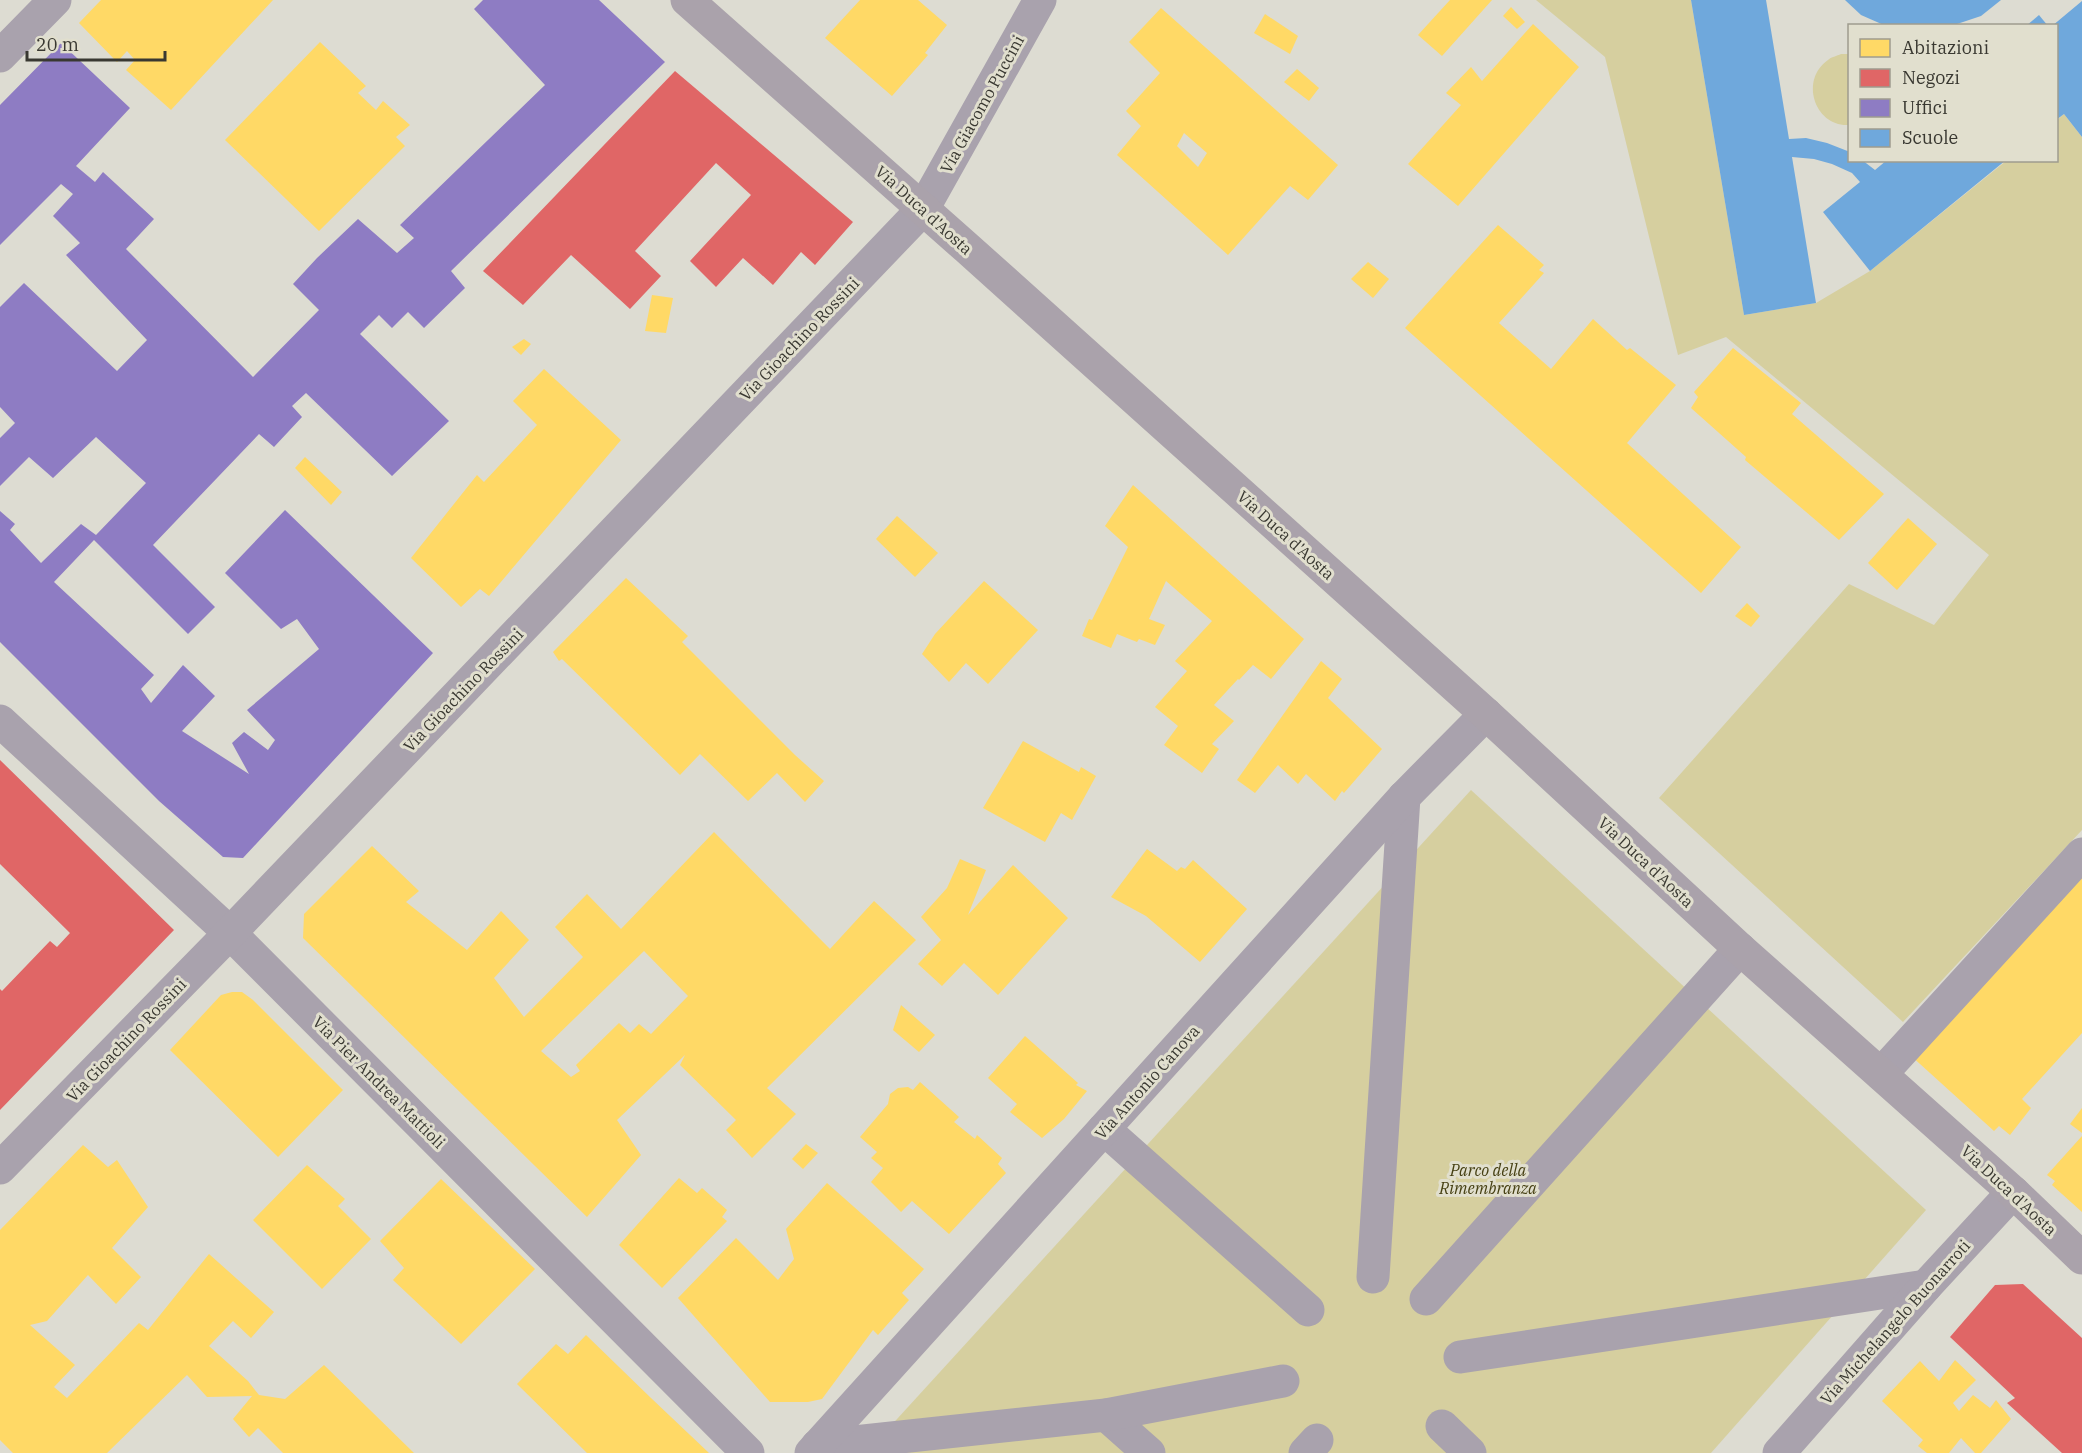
<svg xmlns="http://www.w3.org/2000/svg" width="2082" height="1453" viewBox="0 0 2082 1453" font-family="'IBM Plex Serif',serif">
  <style>
    .green { fill: #d6cf9f }
    .homes { fill: #ffd966; fill-rule: evenodd }
    .shops { fill: #e06666 }
    .offices { fill: #8e7cc3 }
    .schools { fill: #6fa8dc }
    .lines { fill: none; stroke-linecap: round; stroke-linejoin: round }
    .minor { stroke: #a9a2ad; stroke-width: 33 }
    .major { stroke: #aaa2ab; stroke-width: 33 }
    .labels { text-anchor: middle; stroke-width: 6; stroke-linejoin: round; paint-order: stroke }
    .street-label { font-size: 16px; fill: #393831; stroke: #e1dfce }
    .park-label { font-size: 16px; font-style: italic; fill: #464013; stroke: #e1dfce }
  </style>
  <rect width="100%" height="100%" fill="#dddcd2"/>
  <!-- green -->
  <g class="green">
    <path d="M 1536,0 L 1691,0 L 1744,315 L 1816,303 L 1870,271 L 2006,161 L 2056,160 L 2057,120 L 2064,114 L 2082,137 L 2082,830 L 1903,1022 L 1659,798 L 1849,584 L 1934,625 L 1989,555 L 1726,337 L 1678,355 L 1605,57 Z"/>
    <path d="M 1841,54 L 1849,54 L 1849,125 C 1815,127 1799,80 1828,60 C 1831,57 1837,56 1841,54 Z"/>
    <path d="M 1471,790 L 1926,1210 L 1711,1453 L 866,1453 Z"/>
  </g>
  <!-- homes -->
  <g class="homes">
    <path d="M 101,0 L 273,0 L 171,110 L 126,70 L 135,60 L 127,51 L 117,62 L 79,23 Z"/>
    <path d="M 860,0 L 918,0 L 947,25 L 925,53 L 928,55 L 892,96 L 825,38 Z"/>
    <path d="M 1450,0 L 1492,0 L 1442,56 L 1418,35 Z"/>
    <path d="M 1511,7 L 1525,22 L 1517,29 L 1503,16 Z"/>
    <path d="M 1161,8 L 1338,165 L 1308,200 L 1290,186 L 1228,255 L 1117,155 L 1141,126 L 1126,111 L 1160,73 L 1129,42 ZM 1184,133 L 1207,153 L 1198,167 L 1177,146 Z"/>
    <path d="M 1265,14 L 1298,36 L 1290,54 L 1254,33 Z"/>
    <path d="M 1533,24 L 1579,67 L 1458,206 L 1408,164 L 1461,105 L 1446,93 L 1471,67 L 1482,81 Z"/>
    <path d="M 320,42 L 366,86 L 358,93 L 376,110 L 383,101 L 410,125 L 396,137 L 405,146 L 319,231 L 225,140 Z"/>
    <path d="M 1297,69 L 1319,88 L 1309,101 L 1284,82 Z"/>
    <path d="M 1498,225 L 1544,265 L 1539,270 L 1544,273 L 1499,323 L 1551,369 L 1593,319 L 1627,350 L 1630,348 L 1676,385 L 1627,443 L 1741,547 L 1701,593 L 1405,328 Z"/>
    <path d="M 1368,262 L 1389,279 L 1373,298 L 1351,279 Z"/>
    <path d="M 652,295 L 673,298 L 666,333 L 645,331 Z"/>
    <path d="M 524,339 L 531,344 L 521,355 L 512,347 Z"/>
    <path d="M 1733,348 L 1801,403 L 1792,414 L 1884,494 L 1839,540 L 1745,460 L 1746,457 L 1691,408 L 1698,397 L 1694,392 Z"/>
    <path d="M 544,369 L 621,440 L 489,596 L 480,589 L 461,607 L 411,558 L 477,475 L 484,482 L 537,425 L 513,401 Z"/>
    <path d="M 305,457 L 342,492 L 331,505 L 295,468 Z"/>
    <path d="M 1133,485 L 1304,639 L 1271,679 L 1253,665 L 1239,680 L 1238,679 L 1214,705 L 1234,721 L 1212,744 L 1219,749 L 1202,773 L 1164,745 L 1178,726 L 1155,707 L 1187,671 L 1175,661 L 1212,621 L 1166,581 L 1149,619 L 1165,625 L 1155,645 L 1139,639 L 1137,642 L 1117,634 L 1111,648 L 1082,636 L 1089,619 L 1092,620 L 1128,547 L 1105,526 Z"/>
    <path d="M 897,516 L 938,553 L 915,577 L 876,539 Z"/>
    <path d="M 1908,518 L 1937,544 L 1897,590 L 1868,563 Z"/>
    <path d="M 626,578 L 688,636 L 682,642 L 795,755 L 824,781 L 805,802 L 777,773 L 748,801 L 700,754 L 680,775 L 562,659 L 559,661 L 553,652 Z"/>
    <path d="M 984,581 L 1038,630 L 988,684 L 966,663 L 949,682 L 922,654 L 935,634 Z"/>
    <path d="M 1747,603 L 1760,616 L 1751,627 L 1735,616 Z"/>
    <path d="M 1321,661 L 1342,679 L 1328,698 L 1382,749 L 1344,793 L 1342,791 L 1335,801 L 1306,774 L 1298,784 L 1278,765 L 1255,793 L 1237,780 Z"/>
    <path d="M 1023,741 L 1079,772 L 1081,767 L 1096,776 L 1072,820 L 1061,813 L 1045,842 L 983,808 Z"/>
    <path d="M 714,832 L 830,949 L 874,901 L 916,940 L 767,1088 L 796,1114 L 752,1158 L 726,1130 L 736,1120 L 680,1065 L 685,1055 L 617,1120 L 641,1155 L 587,1217 L 303,938 L 304,914 L 372,846 L 419,891 L 406,902 L 467,950 L 501,911 L 529,940 L 494,978 L 524,1017 L 583,957 L 555,927 L 587,894 L 621,929 ZM 644,951 L 688,996 L 651,1034 L 639,1024 L 630,1033 L 619,1023 L 576,1065 L 580,1071 L 571,1077 L 541,1051 Z"/>
    <path d="M 1147,849 L 1177,871 L 1181,867 L 1185,869 L 1193,860 L 1247,909 L 1200,962 L 1146,916 L 1111,897 Z"/>
    <path d="M 960,859 L 986,870 L 968,915 L 1013,865 L 1068,918 L 998,995 L 964,963 L 942,986 L 918,964 L 941,940 L 921,917 L 947,888 Z"/>
    <path d="M 2082,873 L 2082,1033 L 2022,1099 L 2031,1108 L 2010,1135 L 1999,1126 L 1994,1131 L 1909,1054 Z"/>
    <path d="M 232,992 L 242,992 L 253,1000 L 343,1090 L 278,1157 L 170,1050 L 221,995 Z"/>
    <path d="M 901,1005 L 935,1035 L 919,1052 L 893,1030 Z"/>
    <path d="M 1025,1036 L 1078,1083 L 1076,1085 L 1087,1091 L 1064,1119 L 1042,1138 L 1010,1112 L 1017,1104 L 988,1078 Z"/>
    <path d="M 920,1082 L 959,1117 L 954,1122 L 975,1139 L 977,1135 L 1002,1158 L 998,1164 L 1006,1173 L 949,1234 L 912,1201 L 901,1212 L 871,1182 L 883,1168 L 871,1158 L 877,1152 L 860,1137 L 888,1104 L 890,1094 L 898,1088 L 908,1087 L 913,1090 Z"/>
    <path d="M 2082,1108 L 2082,1133 L 2070,1124 Z"/>
    <path d="M 2082,1136 L 2082,1212 L 2052,1185 L 2055,1181 L 2047,1175 Z"/>
    <path d="M 806,1144 L 818,1153 L 803,1169 L 792,1159 Z"/>
    <path d="M 83,1145 L 108,1167 L 117,1160 L 148,1207 L 112,1248 L 141,1277 L 116,1304 L 88,1275 L 47,1321 L 30,1325 L 75,1365 L 54,1387 L 67,1398 L 139,1323 L 148,1330 L 209,1254 L 274,1312 L 251,1338 L 233,1321 L 209,1346 L 248,1381 L 259,1395 L 285,1399 L 324,1365 L 414,1453 L 283,1453 L 258,1428 L 249,1437 L 233,1419 L 252,1396 L 207,1397 L 187,1375 L 107,1453 L 13,1453 L 0,1440 L 0,1230 Z"/>
    <path d="M 307,1165 L 345,1199 L 338,1206 L 371,1239 L 322,1289 L 253,1220 Z"/>
    <path d="M 679,1178 L 697,1193 L 702,1188 L 727,1210 L 722,1217 L 727,1221 L 662,1288 L 619,1245 Z"/>
    <path d="M 441,1179 L 535,1269 L 461,1344 L 393,1280 L 404,1268 L 380,1241 Z"/>
    <path d="M 827,1183 L 924,1269 L 902,1293 L 909,1300 L 878,1335 L 873,1330 L 822,1399 L 808,1402 L 770,1402 L 678,1298 L 736,1238 L 778,1280 L 794,1259 L 786,1229 Z"/>
    <path d="M 586,1335 L 651,1398 L 709,1453 L 587,1453 L 517,1384 L 556,1344 L 568,1354 Z"/>
    <path d="M 1955,1360 L 1976,1380 L 1953,1403 L 1959,1411 L 1973,1395 L 1990,1408 L 1996,1400 L 2011,1419 L 1981,1453 L 1975,1453 L 1961,1438 L 1949,1453 L 1927,1453 L 1918,1446 L 1923,1440 L 1882,1401 L 1920,1361 L 1939,1381 Z"/>
  </g>
  <!-- shops -->
  <g class="shops">
    <path d="M 675,71 L 853,222 L 815,265 L 801,252 L 773,285 L 743,258 L 716,287 L 690,261 L 751,195 L 716,163 L 635,251 L 661,276 L 630,309 L 571,255 L 523,305 L 483,271 Z"/>
    <path d="M 0,760 L 174,930 L 0,1110 L 0,989 L 2,991 L 50,941 L 57,947 L 70,933 L 0,864 Z"/>
    <path d="M 2023,1284 L 2082,1338 L 2082,1453 L 2062,1453 L 2007,1403 L 2015,1398 L 1950,1337 L 1995,1285 Z"/>
  </g>
  <!-- offices -->
  <path class="offices" d="M 483,0 L 599,0 L 665,62 L 451,271 L 465,288 L 424,328 L 408,312 L 392,328 L 379,315 L 360,334 L 449,421 L 392,476 L 306,393 L 292,406 L 302,417 L 274,447 L 259,434 L 153,545 L 215,607 L 188,634 L 94,540 L 54,582 L 154,675 L 141,689 L 151,703 L 183,665 L 215,696 L 182,731 L 249,774 L 232,743 L 244,732 L 268,750 L 275,740 L 247,710 L 319,649 L 297,619 L 281,629 L 225,573 L 285,510 L 433,653 L 243,858 L 223,857 L 159,801 L 0,642 L 0,511 L 15,524 L 10,530 L 41,563 L 81,524 L 96,535 L 146,483 L 96,437 L 53,478 L 29,457 L 0,486 L 0,438 L 15,423 L 0,407 L 0,307 L 24,283 L 117,371 L 147,340 L 66,255 L 80,243 L 53,216 L 73,194 L 61,184 L 0,245 L 0,105 L 61,43 L 130,108 L 76,166 L 95,182 L 103,172 L 154,219 L 126,249 L 253,377 L 319,310 L 293,284 L 317,258 L 358,219 L 397,253 L 414,238 L 400,225 L 545,85 L 474,9 Z"/>
  <!-- schools -->
  <g class="schools">
    <path d="M 1691,0 L 1766,0 L 1789,139 L 1806,138 L 1827,143 L 1850,152 L 1850,160 L 1862,160 L 1875,170 L 1887,160 L 2006,160 L 1870,271 L 1823,212 L 1860,182 L 1852,173 L 1832,164 L 1814,159 L 1792,157 L 1816,303 L 1744,315 Z"/>
    <path d="M 1845,0 L 2001,0 L 1981,16 L 1951,26 L 1886,26 L 1861,15 Z"/>
    <path d="M 2082,1 L 2082,137 L 2064,114 L 2056,120 L 2056,26 L 2052,26 Z"/>
    <path d="M 2039,15 L 2048,26 L 2026,26 Z"/>
  </g>
  <g class="lines">
    <!-- minor -->
    <g class="minor">
      <path d="M 0,56 L 55,0"/>
      <path d="M 0,721 L 230,933 L 748,1453"/>
      <path d="M 1881,1074 L 2082,854"/>
      <path d="M 1104,1129 L 1308,1310"/>
      <path d="M 0,1168 L 230,933 L 923,209 L 1040,0"/>
      <path d="M 1373,1277 L 1404,797"/>
      <path d="M 1426,1299 L 1740,949"/>
      <path d="M 1460,1357 L 1926,1286"/>
      <path d="M 1106,1415 L 1149,1453"/>
      <path d="M 1442,1426 L 1470,1453"/>
      <path d="M 817,1446 L 1106,1415 L 1283,1381"/>
      <path d="M 811,1453 L 1404,797 L 1486,714"/>
      <path d="M 1305,1453 L 1317,1440"/>
      <path d="M 1779,1453 L 1926,1286 L 2013,1192"/>
    </g>
    <!-- major -->
    <path class="major" d="M 687,0 L 967,248 L 1486,714 L 1740,949 L 2013,1192 L 2082,1258"/>
  </g>
  <g class="labels">
    <!-- street labels -->
    <g class="street-label">
      <text transform="translate(982 104) rotate(-61)" y="6">Via Giacomo Puccini</text>
      <text transform="translate(924 210) rotate(42)" y="6">Via Duca d'Aosta</text>
      <text transform="translate(799 339) rotate(-46)" y="6">Via Gioachino Rossini</text>
      <text transform="translate(1286 535) rotate(42)" y="6">Via Duca d'Aosta</text>
      <text transform="translate(463 690) rotate(-46)" y="6">Via Gioachino Rossini</text>
      <text transform="translate(1646 862) rotate(43)" y="6">Via Duca d'Aosta</text>
      <text transform="translate(126 1040) rotate(-46)" y="6">Via Gioachino Rossini</text>
      <text transform="translate(379 1082) rotate(45)" y="6">Via Pier Andrea Mattioli</text>
      <text transform="translate(1147 1082) rotate(-48)" y="6">Via Antonio Canova</text>
      <text transform="translate(2009 1190) rotate(43)" y="6">Via Duca d'Aosta</text>
      <text transform="translate(1895 1322) rotate(-48)" y="6">Via Michelangelo Buonarroti</text>
    </g>
    <!-- park labels -->
    <g class="park-label">
      <text x="1488" y="1176">Parco della<tspan x="1488" dy="18">Rimembranza</tspan></text>
    </g>
  </g>
  <!-- legend -->
  <rect x="1848" y="24" width="210" height="138" fill="#e1dfce" stroke="#9e9c8f" stroke-width="1.5"/>
  <rect x="1860" y="39" width="30" height="18" fill="#ffd966" stroke="#9e9c8f" stroke-width="1.5"/>
  <text x="1902" y="54" font-size="18" fill="#393831">Abitazioni</text>
  <rect x="1860" y="69" width="30" height="18" fill="#e06666" stroke="#9e9c8f" stroke-width="1.5"/>
  <text x="1902" y="84" font-size="18" fill="#393831">Negozi</text>
  <rect x="1860" y="99" width="30" height="18" fill="#8e7cc3" stroke="#9e9c8f" stroke-width="1.5"/>
  <text x="1902" y="114" font-size="18" fill="#393831">Uffici</text>
  <rect x="1860" y="129" width="30" height="18" fill="#6fa8dc" stroke="#9e9c8f" stroke-width="1.5"/>
  <text x="1902" y="144" font-size="18" fill="#393831">Scuole</text>
  <!-- scale -->
  <path d="M27 51v9h138v-9" fill="none" stroke="#393831" stroke-width="3"/>
  <text x="36" y="51" font-size="18" fill="#393831" stroke="#e1dfce" stroke-width="4.5" paint-order="stroke">20 m</text>
</svg>
